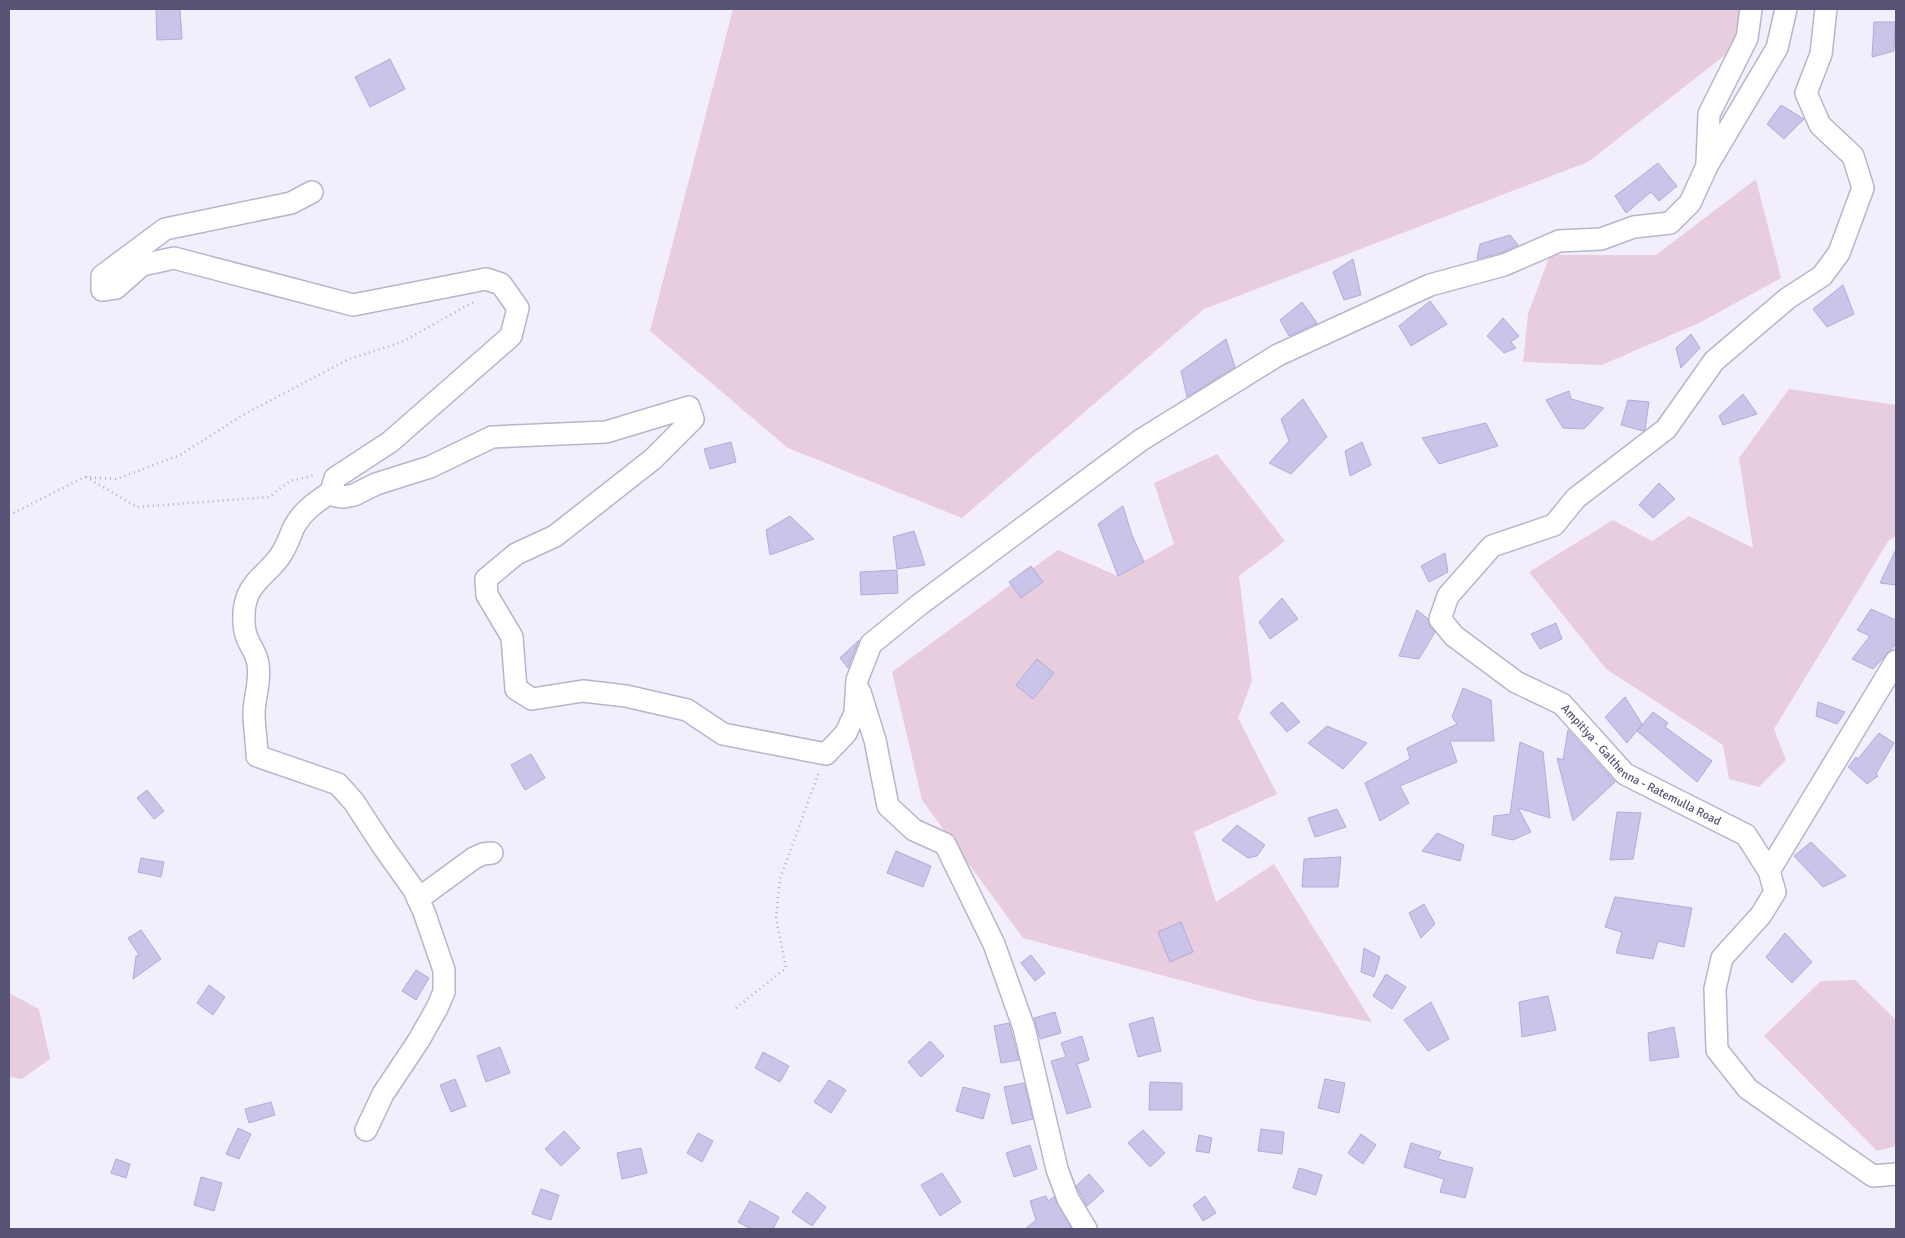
<svg xmlns="http://www.w3.org/2000/svg" width="1905" height="1238" viewBox="0 0 1905 1238" font-family="Signika,sans-serif">
  <style>
    .green { fill: #e8cddf }
    .building { fill: #c9c4e8; stroke: #b1abde }
    .lines { fill: none; stroke-linecap: round; stroke-linejoin: round }
    .minor-casing { stroke: #b8b4cd; stroke-width: 24 }
    .path { stroke: #b0abd3; stroke-width: 2.5; stroke-dasharray: 1 4; stroke-linecap: butt }
    .minor { stroke: #fff; stroke-width: 21 }
    .labels { text-anchor: middle; stroke-width: 5; stroke-linejoin: round; paint-order: stroke }
    .street-label { font-size: 12px; fill: #565374; stroke: #f8f4fe }
  </style>
  <rect width="100%" height="100%" fill="#f3eefb"/>
  <!-- green -->
  <g class="green">
    <path d="M 733,9 L 1745,9 L 1747,38 L 1588,162 L 1204,309 L 962,518 L 788,448 L 650,331 Z"/>
    <path d="M 1756,179 L 1781,278 L 1701,322 L 1602,365 L 1523,362 L 1528,314 L 1550,255 L 1656,255 Z"/>
    <path d="M 1789,389 L 1896,405 L 1896,536 L 1889,540 L 1774,729 L 1786,760 L 1759,787 L 1729,779 L 1723,745 L 1606,669 L 1529,572 L 1613,520 L 1652,541 L 1689,516 L 1753,548 L 1739,458 Z"/>
    <path d="M 1217,454 L 1285,541 L 1239,576 L 1252,681 L 1238,718 L 1277,794 L 1194,832 L 1216,902 L 1274,864 L 1372,1022 L 1258,1001 L 1023,938 L 922,800 L 892,672 L 1058,550 L 1118,576 L 1174,544 L 1154,483 Z"/>
    <path d="M 1855,980 L 1896,1020 L 1896,1146 L 1877,1151 L 1764,1036 L 1821,981 Z"/>
    <path d="M 9,993 L 39,1009 L 50,1059 L 22,1079 L 9,1077 Z"/>
  </g>
  <!-- building -->
  <g class="building">
    <path d="M 156,9 L 180,9 L 182,39 L 157,40 Z"/>
    <path d="M 1874,22 L 1895,22 L 1894,51 L 1872,57 Z"/>
    <path d="M 390,59 L 405,89 L 370,107 L 355,77 Z"/>
    <path d="M 1781,105 L 1804,119 L 1784,139 L 1767,124 Z"/>
    <path d="M 1658,163 L 1677,186 L 1659,201 L 1651,192 L 1626,213 L 1615,196 Z"/>
    <path d="M 1510,235 L 1518,245 L 1500,253 L 1477,259 L 1480,244 Z"/>
    <path d="M 1353,259 L 1361,295 L 1344,300 L 1333,272 Z"/>
    <path d="M 1843,285 L 1854,314 L 1827,327 L 1813,309 Z"/>
    <path d="M 1430,301 L 1447,324 L 1411,346 L 1399,326 Z"/>
    <path d="M 1302,302 L 1317,323 L 1289,336 L 1280,320 Z"/>
    <path d="M 1503,318 L 1519,336 L 1511,342 L 1516,348 L 1504,353 L 1487,336 Z"/>
    <path d="M 1691,334 L 1700,348 L 1681,368 L 1676,348 Z"/>
    <path d="M 1226,339 L 1235,367 L 1187,397 L 1181,371 Z"/>
    <path d="M 1569,391 L 1571,399 L 1604,408 L 1584,429 L 1563,428 L 1546,400 Z"/>
    <path d="M 1743,394 L 1757,414 L 1723,425 L 1719,416 Z"/>
    <path d="M 1303,399 L 1327,437 L 1291,474 L 1269,463 L 1289,441 L 1281,419 Z"/>
    <path d="M 1628,400 L 1649,402 L 1645,430 L 1643,431 L 1621,425 Z"/>
    <path d="M 1486,423 L 1498,446 L 1439,464 L 1422,438 Z"/>
    <path d="M 731,442 L 736,462 L 710,469 L 704,449 Z"/>
    <path d="M 1362,442 L 1371,465 L 1350,476 L 1345,451 Z"/>
    <path d="M 1659,483 L 1675,499 L 1653,518 L 1639,505 Z"/>
    <path d="M 1123,506 L 1132,535 L 1144,562 L 1118,576 L 1098,524 Z"/>
    <path d="M 790,516 L 814,539 L 770,555 L 766,530 Z"/>
    <path d="M 914,531 L 925,565 L 897,569 L 893,537 Z"/>
    <path d="M 1896,549 L 1896,585 L 1880,583 Z"/>
    <path d="M 1445,553 L 1448,572 L 1429,582 L 1421,566 Z"/>
    <path d="M 1031,566 L 1043,582 L 1021,598 L 1009,582 Z"/>
    <path d="M 897,570 L 898,593 L 861,595 L 860,572 Z"/>
    <path d="M 1282,598 L 1298,619 L 1270,639 L 1259,622 Z"/>
    <path d="M 1871,609 L 1896,620 L 1896,644 L 1873,669 L 1852,659 L 1870,636 L 1857,630 Z"/>
    <path d="M 1417,610 L 1428,619 L 1430,627 L 1435,632 L 1419,659 L 1399,656 Z"/>
    <path d="M 1556,623 L 1562,639 L 1540,649 L 1531,634 Z"/>
    <path d="M 859,640 L 848,668 L 840,658 Z"/>
    <path d="M 1037,659 L 1054,673 L 1033,699 L 1016,685 Z"/>
    <path d="M 1463,688 L 1491,700 L 1494,741 L 1450,741 L 1457,762 L 1400,786 L 1409,803 L 1380,821 L 1365,783 L 1410,759 L 1407,748 L 1457,724 L 1452,717 Z"/>
    <path d="M 1625,697 L 1642,724 L 1627,743 L 1605,717 Z"/>
    <path d="M 1282,702 L 1300,722 L 1287,732 L 1270,713 Z"/>
    <path d="M 1818,702 L 1845,712 L 1837,724 L 1816,716 Z"/>
    <path d="M 1653,712 L 1668,723 L 1665,727 L 1712,761 L 1697,782 L 1637,731 Z"/>
    <path d="M 1327,726 L 1367,743 L 1343,769 L 1308,743 Z"/>
    <path d="M 1568,730 L 1615,782 L 1573,821 L 1557,758 L 1563,760 Z"/>
    <path d="M 1879,733 L 1894,743 L 1876,774 L 1878,776 L 1867,784 L 1848,767 L 1856,757 L 1858,759 Z"/>
    <path d="M 1520,742 L 1543,752 L 1550,818 L 1518,808 L 1531,832 L 1513,840 L 1492,835 L 1494,816 L 1510,814 Z"/>
    <path d="M 531,754 L 545,778 L 525,790 L 511,765 Z"/>
    <path d="M 147,790 L 164,811 L 154,819 L 137,798 Z"/>
    <path d="M 1337,809 L 1346,827 L 1315,837 L 1308,818 Z"/>
    <path d="M 1617,812 L 1641,813 L 1633,859 L 1610,860 Z"/>
    <path d="M 1237,825 L 1265,845 L 1257,856 L 1248,858 L 1222,840 Z"/>
    <path d="M 1437,833 L 1464,845 L 1460,861 L 1422,851 Z"/>
    <path d="M 1811,842 L 1846,876 L 1823,887 L 1794,856 Z"/>
    <path d="M 896,851 L 931,866 L 923,887 L 887,873 Z"/>
    <path d="M 1341,857 L 1338,887 L 1302,887 L 1304,859 Z"/>
    <path d="M 141,858 L 164,862 L 161,877 L 138,872 Z"/>
    <path d="M 1615,897 L 1692,908 L 1684,947 L 1658,941 L 1653,959 L 1616,953 L 1622,932 L 1605,927 Z"/>
    <path d="M 1424,904 L 1435,924 L 1421,938 L 1409,913 Z"/>
    <path d="M 1181,922 L 1193,952 L 1170,962 L 1158,932 Z"/>
    <path d="M 141,930 L 161,959 L 133,979 L 136,956 L 139,955 L 128,938 Z"/>
    <path d="M 1785,933 L 1812,962 L 1792,983 L 1766,957 Z"/>
    <path d="M 1364,948 L 1380,957 L 1374,977 L 1361,972 Z"/>
    <path d="M 1031,955 L 1045,973 L 1035,981 L 1021,963 Z"/>
    <path d="M 416,970 L 429,978 L 416,1000 L 402,991 Z"/>
    <path d="M 1386,974 L 1406,987 L 1392,1009 L 1373,996 Z"/>
    <path d="M 209,985 L 225,997 L 213,1015 L 197,1003 Z"/>
    <path d="M 1548,996 L 1556,1030 L 1522,1037 L 1519,1002 Z"/>
    <path d="M 1431,1002 L 1449,1039 L 1428,1051 L 1404,1020 Z"/>
    <path d="M 1055,1012 L 1061,1033 L 1040,1039 L 1034,1018 Z"/>
    <path d="M 1153,1017 L 1161,1051 L 1138,1057 L 1129,1024 Z"/>
    <path d="M 1009,1023 L 1019,1060 L 1001,1063 L 994,1026 Z"/>
    <path d="M 1674,1027 L 1679,1057 L 1650,1061 L 1648,1033 Z"/>
    <path d="M 1082,1036 L 1089,1060 L 1077,1064 L 1091,1107 L 1067,1114 L 1051,1061 L 1066,1057 L 1061,1043 Z"/>
    <path d="M 930,1041 L 944,1056 L 921,1077 L 908,1062 Z"/>
    <path d="M 500,1047 L 510,1073 L 486,1082 L 477,1056 Z"/>
    <path d="M 763,1052 L 789,1066 L 780,1082 L 755,1068 Z"/>
    <path d="M 455,1079 L 466,1106 L 451,1112 L 440,1085 Z"/>
    <path d="M 1325,1079 L 1345,1083 L 1339,1113 L 1318,1108 Z"/>
    <path d="M 829,1080 L 846,1090 L 831,1113 L 814,1102 Z"/>
    <path d="M 1150,1082 L 1182,1083 L 1182,1110 L 1149,1110 Z"/>
    <path d="M 1024,1083 L 1033,1119 L 1012,1124 L 1004,1087 Z"/>
    <path d="M 963,1087 L 990,1094 L 983,1119 L 956,1111 Z"/>
    <path d="M 271,1102 L 275,1115 L 249,1123 L 245,1109 Z"/>
    <path d="M 238,1128 L 251,1134 L 239,1159 L 226,1154 Z"/>
    <path d="M 1261,1129 L 1284,1132 L 1282,1154 L 1258,1151 Z"/>
    <path d="M 1143,1130 L 1165,1153 L 1150,1167 L 1128,1143 Z"/>
    <path d="M 564,1131 L 580,1148 L 561,1166 L 545,1149 Z"/>
    <path d="M 698,1133 L 713,1141 L 702,1162 L 687,1153 Z"/>
    <path d="M 1361,1134 L 1376,1145 L 1363,1164 L 1348,1153 Z"/>
    <path d="M 1199,1135 L 1212,1138 L 1209,1153 L 1196,1151 Z"/>
    <path d="M 1411,1143 L 1441,1152 L 1438,1159 L 1473,1168 L 1465,1198 L 1440,1192 L 1444,1179 L 1404,1167 Z"/>
    <path d="M 1030,1145 L 1037,1169 L 1014,1177 L 1006,1153 Z"/>
    <path d="M 641,1148 L 647,1173 L 622,1179 L 617,1153 Z"/>
    <path d="M 116,1159 L 130,1164 L 126,1178 L 111,1173 Z"/>
    <path d="M 1299,1168 L 1322,1175 L 1316,1195 L 1293,1188 Z"/>
    <path d="M 942,1173 L 961,1202 L 940,1216 L 921,1185 Z"/>
    <path d="M 1089,1174 L 1104,1191 L 1087,1206 L 1076,1186 Z"/>
    <path d="M 201,1177 L 222,1183 L 214,1211 L 194,1205 Z"/>
    <path d="M 541,1189 L 559,1195 L 551,1220 L 532,1214 Z"/>
    <path d="M 807,1192 L 826,1207 L 812,1226 L 792,1212 Z"/>
    <path d="M 1046,1196 L 1048,1201 L 1054,1197 L 1072,1229 L 1025,1229 L 1036,1220 L 1030,1201 Z"/>
    <path d="M 1205,1196 L 1216,1213 L 1203,1221 L 1193,1205 Z"/>
    <path d="M 750,1201 L 779,1217 L 773,1229 L 751,1229 L 738,1222 Z"/>
  </g>
  <g class="lines">
    <!-- minor casing -->
    <g class="minor-casing">
      <g id="minor">
        <path id="s1" d="M 1826,9 L 1821,54 L 1806,93 L 1820,125 L 1853,156 L 1863,188 L 1839,253 L 1822,276 L 1788,298 L 1714,361 L 1666,429 L 1576,498 L 1554,525 L 1492,546 L 1448,596 L 1440,619 L 1454,636 L 1516,682 L 1562,704 L 1625,774 L 1746,835 L 1769,871 L 1775,892 L 1761,915 L 1722,958 L 1715,989 L 1717,1050 L 1748,1089 L 1873,1176 L 1896,1174"/>
        <path d="M 1707,163 L 1709,114 L 1747,38 L 1751,9"/>
        <path d="M 312,192 L 291,203 L 165,229 L 102,276 L 102,290 L 116,288 L 142,265 L 174,258 L 353,305 L 486,279 L 501,284 L 518,308 L 511,336 L 390,442 L 335,478 L 331,492 L 336,496 L 344,497 L 354,495 L 376,484 L 430,467 L 492,437 L 606,432 L 689,407 L 693,419 L 653,459 L 555,536 L 516,554 L 486,579 L 487,595 L 512,637 L 516,689 L 532,699 L 583,691 L 626,696 L 687,710 L 723,734 L 826,754 L 846,733 L 855,713 L 857,680 L 871,644 L 919,605 L 1141,440 L 1278,355 L 1430,285 L 1504,265 L 1559,241 L 1601,239 L 1634,227 L 1670,223 L 1690,203 L 1707,166 L 1777,48 L 1786,9"/>
        <path d="M 331,492 C 316,502 301,512 293,529 C 290,537 287,545 282,553 C 273,569 255,578 248,595 C 243,606 242,628 248,640 C 252,649 257,655 258,664 C 261,682 254,697 254,714 C 254,728 257,742 257,756 L 338,784 L 354,802 L 382,845 L 414,890 L 424,912 L 444,970 L 444,992 L 437,1008 L 419,1040 L 383,1094 L 366,1130"/>
        <path d="M 860,692 L 875,740 L 888,806 L 914,830 L 945,844 L 994,944 L 1024,1028 L 1057,1169 L 1068,1199 L 1086,1229"/>
        <path d="M 1769,871 L 1896,661"/>
        <path d="M 418,899 L 474,858 L 483,854 L 492,853"/>
      </g>
    </g>
    <!-- path -->
    <g class="path">
      <path d="M 86,477 L 137,507 L 269,497 L 290,481 L 316,475"/>
      <path d="M 9,515 L 85,477 L 117,479 L 180,455 L 243,415 L 349,359 L 402,342 L 475,301"/>
      <path d="M 736,1008 L 786,968 L 776,918 L 780,879 L 819,772"/>
    </g>
    <!-- minor -->
    <use href="#minor" class="minor"/>
  </g>
  <g class="labels">
    <!-- street labels -->
    <g class="street-label">
      <text dy="4" stroke="none"><textPath href="#s1" startOffset="1076">Ampitiya - Galthenna - Ratemulla Road</textPath></text>
    </g>
  </g>
  <!-- border -->
  <rect width="1905" height="1238" fill="none" stroke="#565374" stroke-width="20"/>
</svg>
